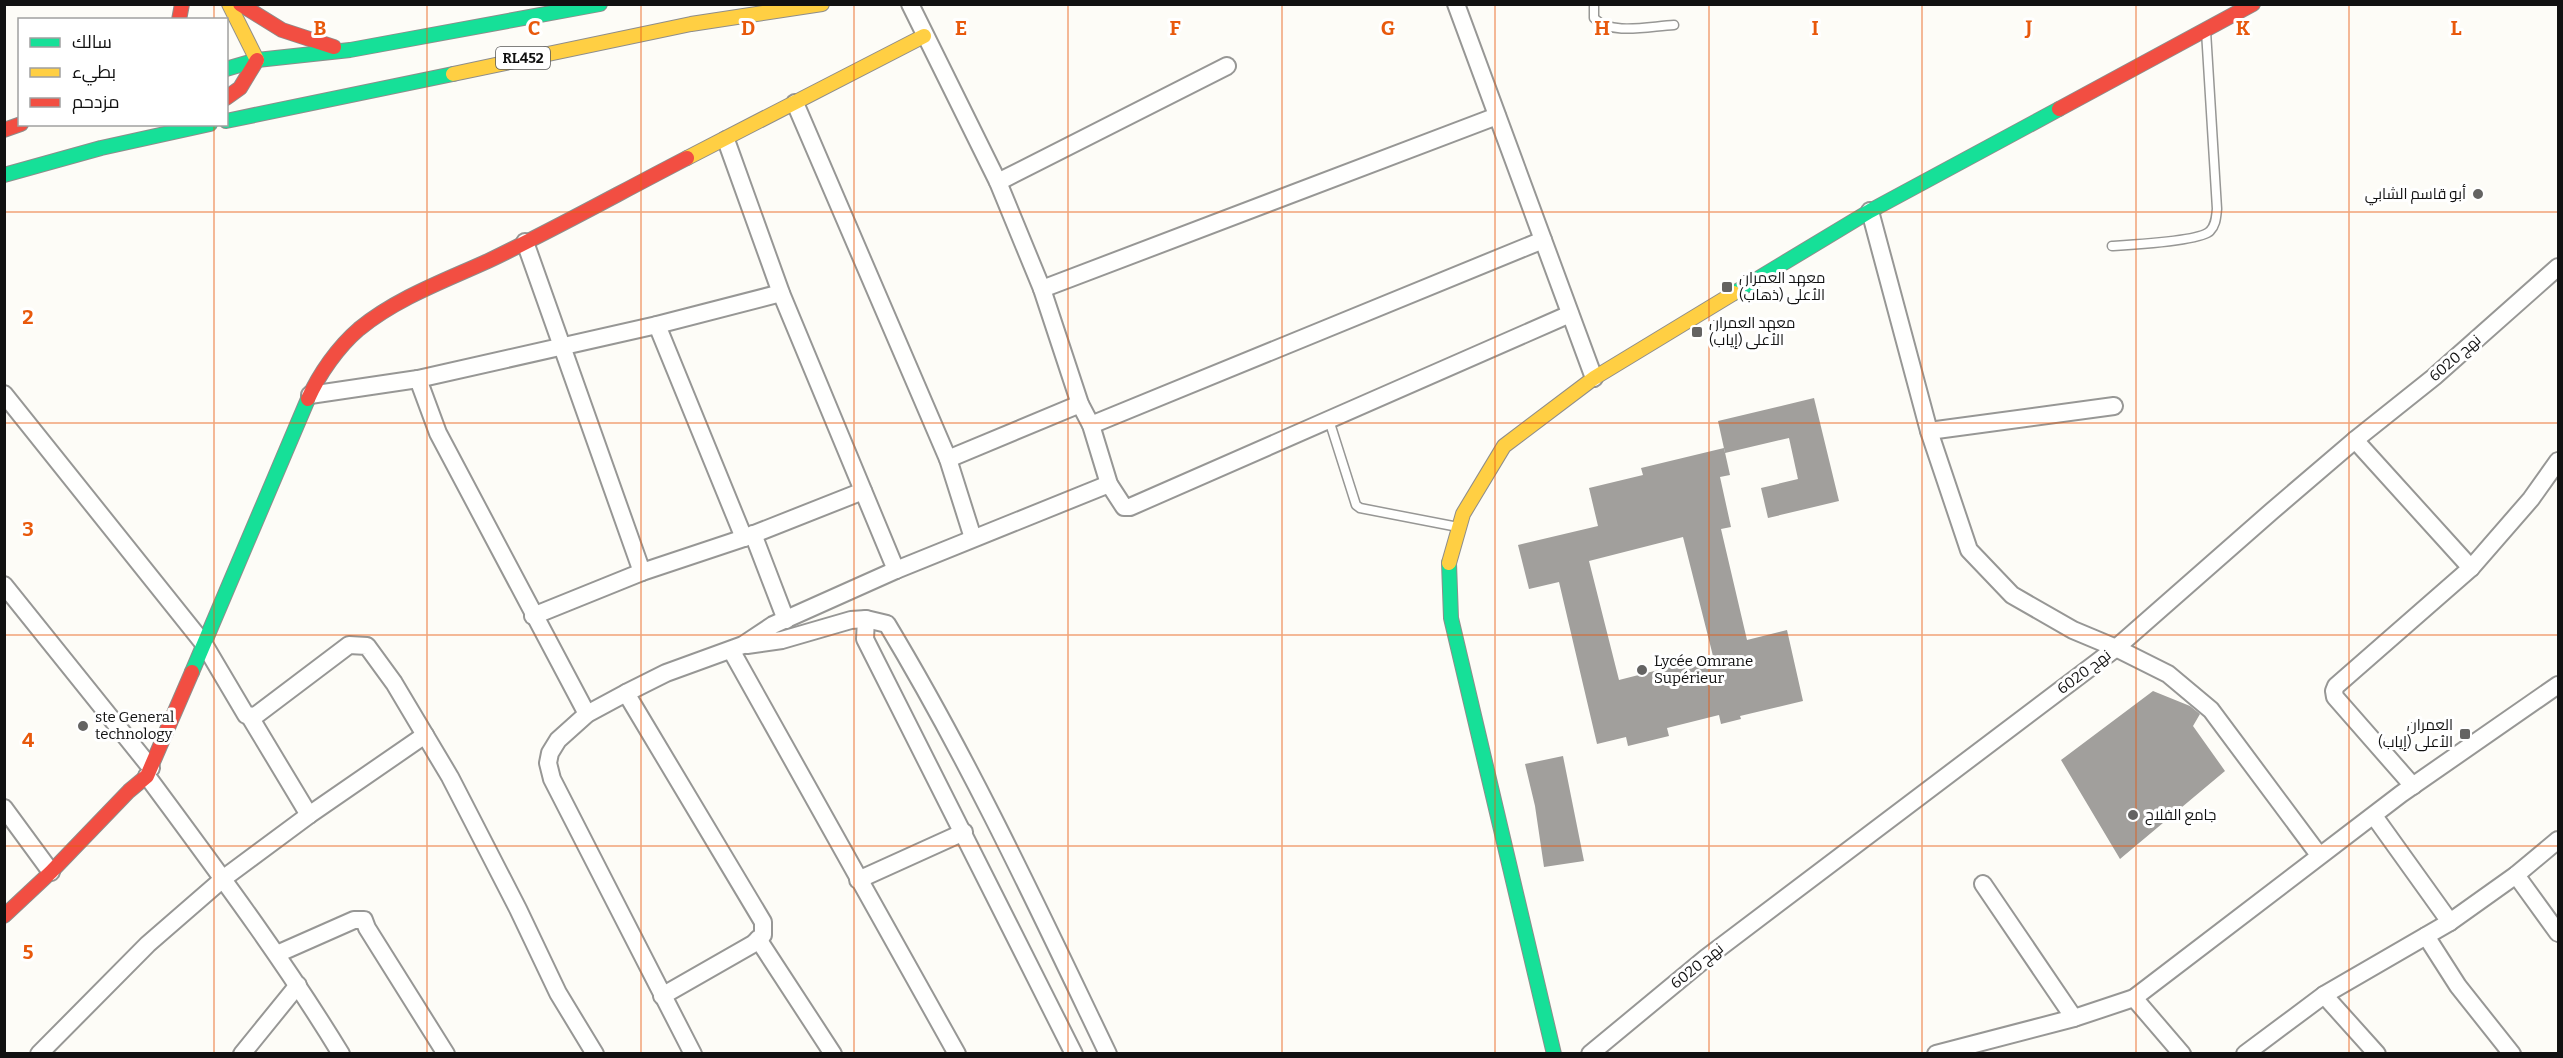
<svg xmlns="http://www.w3.org/2000/svg" width="2563" height="1058" viewBox="0 0 2563 1058" font-family="Bitter,Cairo,serif">
  <style>
    .building { fill: #a19f9c; fill-rule: evenodd }
    .lines { fill: none; stroke-linecap: round; stroke-linejoin: round }
    .lane-casing { stroke: #979795; stroke-width: 11 }
    .street-casing { stroke: #979795; stroke-width: 20 }
    .fast-casing { stroke: #8e8d8b; stroke-width: 16 }
    .slow-casing { stroke: #8e8d8b; stroke-width: 16 }
    .jam-casing { stroke: #8e8d8b; stroke-width: 16 }
    .lane { stroke: #fffffe; stroke-width: 8 }
    .street { stroke: #fffffe; stroke-width: 16 }
    .fast { stroke: #16e098; stroke-width: 14 }
    .slow { stroke: #ffcf43; stroke-width: 14 }
    .jam { stroke: #f24e42; stroke-width: 14 }
    .grid { fill: none; stroke: #e8590c; stroke-width: 1.5; stroke-opacity: 0.55 }
    .poi-dot { fill: #646362; stroke: #fff; stroke-width: 2 }
    .labels { text-anchor: middle; stroke-width: 6; stroke-linejoin: round; paint-order: stroke }
    .shield { fill: #fff; stroke: #585858; stroke-width: 1.5 }
    .shield-label { font-size: 14px; font-weight: bold; fill: #111 }
    .poi-label { font-size: 15px; fill: #111; stroke: #fff; text-anchor: start }
    .street-label { font-size: 15px; fill: #111; stroke: #fff }
    .grid-label { font-size: 20px; text-anchor: middle; font-weight: bold; fill: #e8590c; stroke: #fff; stroke-width: 6; stroke-linejoin: round; paint-order: stroke }
  </style>
  <rect width="100%" height="100%" fill="#fdfcf7"/>
  <!-- building -->
  <g class="building">
    <path d="M 1814,398 L 1839,501 L 1768,518 L 1761,488 L 1798,479 L 1789,438 L 1725,453 L 1718,421 Z"/>
    <path d="M 1724,448 L 1730,475 L 1720,477 L 1731,527 L 1721,529 L 1747,640 L 1787,630 L 1803,701 L 1740,716 L 1741,719 L 1721,724 L 1719,715 L 1667,728 L 1669,736 L 1628,746 L 1626,737 L 1597,744 L 1559,582 L 1529,589 L 1518,545 L 1598,526 L 1589,488 L 1643,475 L 1641,468 ZM 1683,537 L 1713,656 L 1619,680 L 1589,561 Z"/>
    <path d="M 2153,691 L 2190,706 L 2200,714 L 2193,726 L 2225,771 L 2120,859 L 2061,760 Z"/>
    <path d="M 1563,756 L 1584,861 L 1544,867 L 1535,806 L 1525,764 Z"/>
  </g>
  <g class="lines">
    <!-- lane casing -->
    <g class="lane-casing">
      <g id="lane">
        <path d="M 1594,4 L 1594,18 C 1611,36 1650,26 1674,25"/>
        <path d="M 2112,246 C 2129,245 2201,241 2210,231 C 2216,225 2216,217 2217,209 L 2206,31"/>
        <path d="M 1329,420 L 1356,505 L 1360,508 L 1458,527"/>
      </g>
    </g>
    <!-- street casing -->
    <g class="street-casing">
      <g id="street">
        <path d="M 910,4 L 998,182 L 1042,289 L 1080,404 L 1091,425 L 1109,484 L 1124,507 L 1130,507 L 1570,314"/>
        <path d="M 1456,4 L 1594,378"/>
        <path d="M 795,103 L 948,459 L 973,538"/>
        <path d="M 726,140 L 781,293 L 896,570"/>
        <path d="M 998,182 L 1227,66"/>
        <path d="M 1870,211 L 1929,431 L 1969,550 L 2012,595 L 2073,630 L 2116,648 L 2168,674 L 2211,710 L 2319,855"/>
        <path d="M 525,242 L 642,572"/>
        <path d="M 1042,289 L 1497,116"/>
        <path d="M 657,325 L 744,538"/>
        <path d="M 418,379 L 438,433 L 587,714"/>
        <path d="M 4,394 L 204,644 L 246,715 L 255,716 L 349,645 L 367,646 L 394,683 L 450,777 L 518,909 L 558,993 L 595,1054"/>
        <path d="M 310,395 L 418,379 L 657,325 L 781,293"/>
        <path d="M 1091,425 L 1543,240"/>
        <path d="M 1929,431 L 2114,406"/>
        <path d="M 2355,440 L 2471,568"/>
        <path d="M 948,459 L 1080,404"/>
        <path d="M 753,534 L 786,620"/>
        <path d="M 4,585 L 151,768"/>
        <path d="M 533,616 L 642,572 L 744,538 L 863,491"/>
        <path d="M 866,619 L 865,639 L 1074,1054"/>
        <path d="M 747,645 L 782,640 L 851,620 L 866,619 L 887,624 C 970,762 1038,908 1108,1054"/>
        <path d="M 731,650 L 957,1054"/>
        <path d="M 626,693 L 763,922 L 763,935 L 753,944 L 662,996"/>
        <path d="M 250,717 L 309,815 L 425,735"/>
        <path d="M 147,776 C 214,867 282,957 341,1054"/>
        <path d="M 2413,786 L 2335,697 L 2334,691 L 2336,686 L 2471,568 L 2531,499 L 2558,461"/>
        <path d="M 4,808 L 51,872"/>
        <path d="M 2374,816 L 2450,922"/>
        <path d="M 2516,875 L 2558,933"/>
        <path d="M 858,880 L 964,832"/>
        <path d="M 1983,884 L 2074,1018"/>
        <path d="M 2426,936 L 2458,986 L 2512,1054"/>
        <path d="M 758,939 L 833,1054"/>
        <path d="M 277,954 L 354,920 L 364,920 L 367,928 L 446,1054"/>
        <path d="M 2324,995 L 2377,1054"/>
        <path d="M 2134,998 L 2182,1054"/>
        <path d="M 39,1054 L 148,944 L 224,878 L 309,815"/>
        <path d="M 242,1054 L 298,985"/>
        <path d="M 693,1054 L 552,779 L 548,763 L 550,753 L 558,740 L 587,714 L 626,693 L 666,673 L 743,645 L 773,625 L 896,570 L 1109,484"/>
        <path d="M 1590,1054 L 1706,958 L 2116,648 L 2272,511 L 2355,440 L 2434,377 L 2558,267"/>
        <path d="M 1936,1054 L 2074,1018 L 2134,998 L 2401,794 L 2558,685"/>
        <path d="M 2245,1054 L 2324,995 L 2450,922 L 2516,875 L 2558,840"/>
      </g>
    </g>
    <!-- fast casing -->
    <g class="fast-casing">
      <g id="fast">
        <path d="M 226,69 L 257,60 L 350,50 L 600,4"/>
        <path d="M 226,121 L 453,74"/>
        <path d="M 4,175 L 101,148 L 210,124"/>
        <path d="M 1734,293 L 1870,211 L 2059,109"/>
        <path d="M 1449,563 L 1451,618 L 1554,1054"/>
        <path d="M 192,672 L 308,399"/>
      </g>
    </g>
    <!-- slow casing -->
    <g class="slow-casing">
      <g id="slow">
        <path d="M 229,4 L 257,60"/>
        <path d="M 453,74 L 691,24 L 822,4"/>
        <path d="M 687,158 L 924,36"/>
        <path d="M 1449,563 L 1463,514 L 1504,446 L 1594,378 L 1734,293"/>
      </g>
    </g>
    <!-- jam casing -->
    <g class="jam-casing">
      <g id="jam">
        <path d="M 240,4 L 282,30 L 334,47"/>
        <path d="M 179,20 L 182,4"/>
        <path d="M 226,98 L 240,88 L 257,60"/>
        <path d="M 2059,109 L 2253,4"/>
        <path d="M 4,130 L 21,124"/>
        <path d="M 308,399 C 319,374 338,347 359,329 C 397,298 444,281 488,261 C 555,229 621,192 687,158"/>
        <path d="M 4,916 L 51,872 L 129,791 L 147,776 L 192,672"/>
      </g>
    </g>
    <!-- lane -->
    <use href="#lane" class="lane"/>
    <!-- street -->
    <use href="#street" class="street"/>
    <!-- fast -->
    <use href="#fast" class="fast"/>
    <!-- slow -->
    <use href="#slow" class="slow"/>
    <!-- jam -->
    <use href="#jam" class="jam"/>
  </g>
  <!-- grid -->
  <path class="grid" d="M 214,4 L 214,20M 427,4 L 427,1054M 641,4 L 641,1054M 854,4 L 854,1054M 1068,4 L 1068,1054M 1282,4 L 1282,1054M 1495,4 L 1495,1054M 1709,4 L 1709,1054M 1922,4 L 1922,1054M 2136,4 L 2136,1054M 2349,4 L 2349,1054M 214,124 L 214,1054M 4,212 L 2558,212M 4,423 L 2558,423M 4,635 L 2558,635M 4,846 L 2558,846"/>
  <!-- markers -->
  <g class="poi-dot">
    <circle cx="2478" cy="194" r="6"/>
    <rect x="1721" y="281" width="12" height="12" rx="3"/>
    <rect x="1691" y="326" width="12" height="12" rx="3"/>
    <circle cx="1642" cy="670" r="6"/>
    <circle cx="83" cy="726" r="6"/>
    <rect x="2459" y="728" width="12" height="12" rx="3"/>
    <circle cx="2133" cy="815" r="6"/>
  </g>
  <g class="labels">
    <!-- shield labels -->
    <rect class="shield" x="496" y="47" width="54" height="22" rx="4.5"/>
    <g class="shield-label">
      <text x="523" y="63">RL452</text>
    </g>
    <!-- poi labels -->
    <g class="poi-label">
      <text x="2466" y="199" text-anchor="end">أبو قاسم الشابي</text>
      <text x="1739" y="283">معهد العمران<tspan x="1739" dy="17">الأعلى (ذهاب)</tspan></text>
      <text x="1709" y="328">معهد العمران<tspan x="1709" dy="17">الأعلى (إياب)</tspan></text>
      <text x="1654" y="666">Lycée Omrane<tspan x="1654" dy="17">Supérieur</tspan></text>
      <text x="95" y="722">ste General<tspan x="95" dy="17">technology</tspan></text>
      <text x="2453" y="730" text-anchor="end">العمران<tspan x="2453" dy="17">الأعلى (إياب)</tspan></text>
      <text x="2145" y="820">جامع الفلاح</text>
    </g>
    <!-- street labels -->
    <g class="street-label">
      <text transform="translate(2455 358) rotate(-41)" y="5">نهج 6020</text>
      <text transform="translate(2084 672) rotate(-37)" y="5">نهج 6020</text>
      <text transform="translate(1697 966) rotate(-39)" y="5">نهج 6020</text>
    </g>
  </g>
  <g class="grid-label">
    <text x="320" y="35">B</text>
    <text x="534" y="35">C</text>
    <text x="748" y="35">D</text>
    <text x="961" y="35">E</text>
    <text x="1175" y="35">F</text>
    <text x="1388" y="35">G</text>
    <text x="1602" y="35">H</text>
    <text x="1815" y="35">I</text>
    <text x="2029" y="35">J</text>
    <text x="2243" y="35">K</text>
    <text x="2456" y="35">L</text>
    <text x="28" y="324">2</text>
    <text x="28" y="536">3</text>
    <text x="28" y="747">4</text>
    <text x="28" y="959">5</text>
  </g>
  <!-- border -->
  <rect width="2563" height="1058" fill="none" stroke="#111111" stroke-width="12"/>
  <!-- legend -->
  <rect x="18" y="18" width="210" height="108" fill="#ffffff" stroke="#a0a0a0" stroke-width="1.5"/>
  <rect x="30" y="38" width="30" height="9" fill="#16e098" stroke="#a0a0a0" stroke-width="1.5"/>
  <text x="72" y="48" font-size="18" fill="#111111">سالك</text>
  <rect x="30" y="68" width="30" height="9" fill="#ffcf43" stroke="#a0a0a0" stroke-width="1.5"/>
  <text x="72" y="78" font-size="18" fill="#111111">بطيء</text>
  <rect x="30" y="98" width="30" height="9" fill="#f24e42" stroke="#a0a0a0" stroke-width="1.5"/>
  <text x="72" y="108" font-size="18" fill="#111111">مزدحم</text>
</svg>
